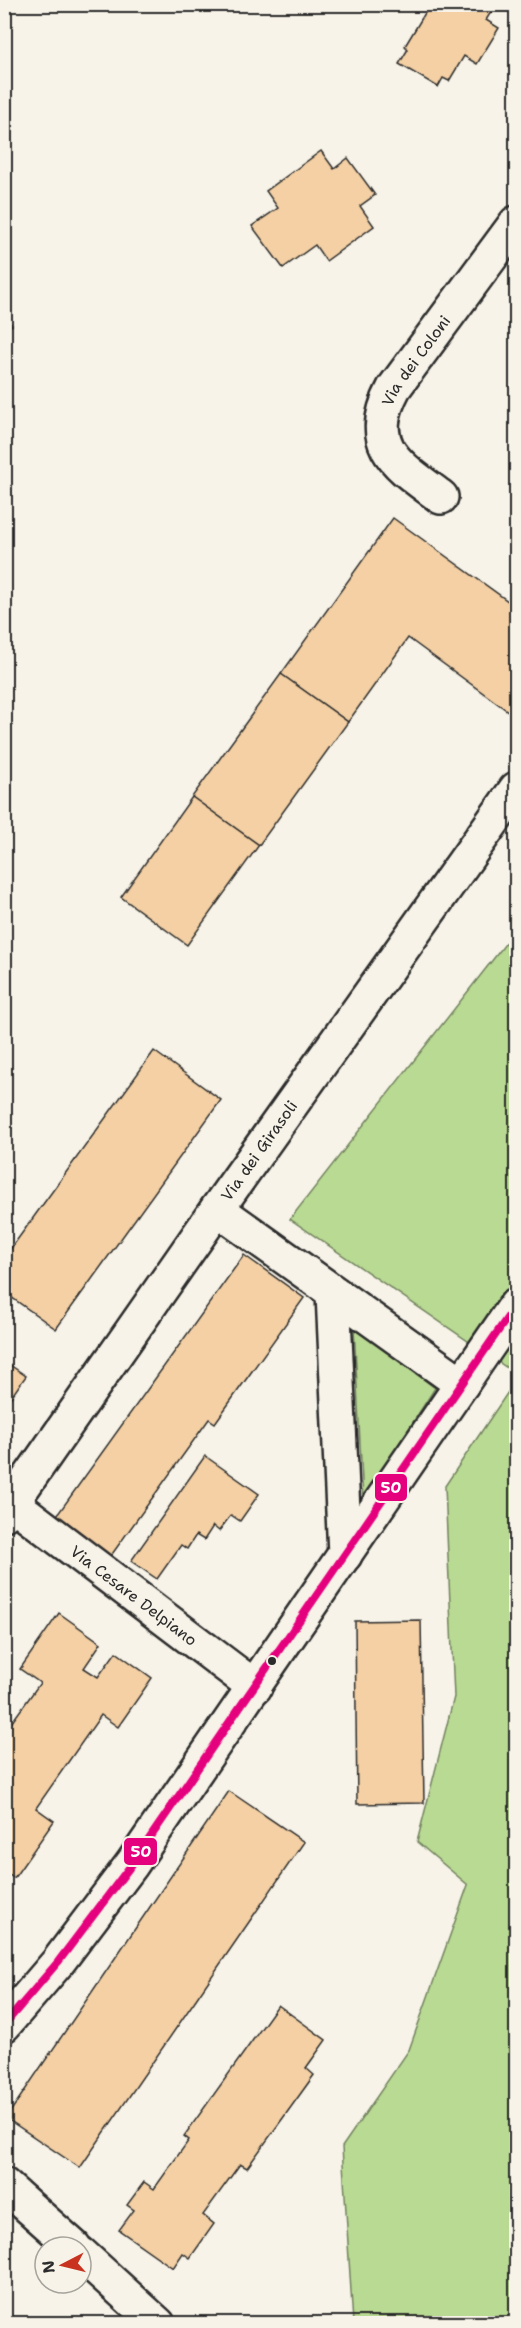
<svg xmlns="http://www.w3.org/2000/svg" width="521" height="2328" viewBox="0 0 521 2328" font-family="'Shantell Sans',sans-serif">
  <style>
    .green { fill: #b9da93; stroke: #72825f; stroke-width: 1.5 }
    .building { fill: #f4d0a4; stroke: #2b2b2b; stroke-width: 1.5 }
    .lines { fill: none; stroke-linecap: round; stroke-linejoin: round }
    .street-casing { stroke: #2b2b2b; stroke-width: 38 }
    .street { stroke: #f7f3e8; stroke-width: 33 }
    .bus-1-casing { stroke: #f7f3e8; stroke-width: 12 }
    .bus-1 { stroke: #e5007d; stroke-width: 8 }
    .bus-dot { fill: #2b2b2b; stroke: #f7f3e8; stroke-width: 2 }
    .labels { text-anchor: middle; stroke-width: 4.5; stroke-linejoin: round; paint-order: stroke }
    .street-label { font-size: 16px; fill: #2b2b2b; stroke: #f7f3e8 }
    .line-badge { stroke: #f7f3e8; stroke-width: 2 }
    .badge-label { font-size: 16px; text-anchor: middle; font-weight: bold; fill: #fff }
  </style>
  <rect width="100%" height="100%" fill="#f7f3e8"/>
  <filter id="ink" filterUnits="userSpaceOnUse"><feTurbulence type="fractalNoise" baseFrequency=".0167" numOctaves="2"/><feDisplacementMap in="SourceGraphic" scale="12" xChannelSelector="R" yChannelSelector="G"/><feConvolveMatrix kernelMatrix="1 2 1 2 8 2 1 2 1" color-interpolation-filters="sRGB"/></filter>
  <g filter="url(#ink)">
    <!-- green -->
    <g class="green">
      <path d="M 516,930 L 516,1374 L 290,1219 Z"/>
      <path d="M 354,1327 L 435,1388 L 363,1500 Z"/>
      <path d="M 516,1380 L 516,2323 L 353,2323 L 342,2147 L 409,2050 L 468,1885 L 417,1842 L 454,1697 L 445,1486 Z"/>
    </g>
    <!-- building -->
    <g class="building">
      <path d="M 436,4 L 496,4 L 486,20 L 499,28 L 477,64 L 464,56 L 449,81 L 443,78 L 438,87 L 399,64 L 408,49 L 405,46 L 428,8 L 432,10 Z"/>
      <path d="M 321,151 L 334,169 L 348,158 L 375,195 L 360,206 L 374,226 L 326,261 L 315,245 L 283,268 L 252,226 L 278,208 L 266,191 Z"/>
      <path d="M 4,315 L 12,325 L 4,331 Z"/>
      <path d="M 393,518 L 516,607 L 516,717 L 408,638 L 348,722 L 281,674 Z"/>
      <path d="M 281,674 L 348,722 L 259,845 L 192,797 Z"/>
      <path d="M 192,797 L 259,845 L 187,945 L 121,897 Z"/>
      <path d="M 154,1051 L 221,1100 L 56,1329 L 4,1292 L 4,1258 Z"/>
      <path d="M 244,1255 L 304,1298 L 215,1423 L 209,1419 L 110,1557 L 55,1518 Z"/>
      <path d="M 4,1361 L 26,1376 L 4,1407 Z"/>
      <path d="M 205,1456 L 259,1494 L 240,1521 L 231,1515 L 219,1531 L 213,1526 L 204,1540 L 196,1535 L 187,1549 L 181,1545 L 157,1579 L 131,1561 Z"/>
      <path d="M 59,1613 L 101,1643 L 84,1668 L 98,1677 L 116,1652 L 152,1678 L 118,1727 L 101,1715 L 36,1808 L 54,1821 L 14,1878 L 4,1872 L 4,1733 L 40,1683 L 20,1669 Z"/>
      <path d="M 421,1620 L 424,1803 L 357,1804 L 355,1621 Z"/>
      <path d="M 229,1791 L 304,1842 L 80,2168 L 6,2118 Z"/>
      <path d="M 278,2005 L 326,2040 L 306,2068 L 314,2075 L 247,2168 L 240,2164 L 203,2215 L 214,2224 L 190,2258 L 183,2253 L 173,2268 L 119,2230 L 134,2210 L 127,2205 L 144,2182 L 154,2189 L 189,2140 L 184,2136 Z"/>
    </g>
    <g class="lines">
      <!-- street casing -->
      <g class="street-casing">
        <g id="street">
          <path id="s1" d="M 441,497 C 398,465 363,446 394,388 L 516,223"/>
          <path d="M 217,1209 L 462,1384"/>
          <path d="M 333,1294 L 345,1555"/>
          <path id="s2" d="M 12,1503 L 255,1687"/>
          <path id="s3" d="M 4,1514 L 217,1209 L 516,789"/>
          <path d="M 4,2025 L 58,1962 L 132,1864 L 516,1305"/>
          <path d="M 4,2185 L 74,2247"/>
          <path d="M 81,2254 L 158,2324"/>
        </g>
      </g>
      <!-- street -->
      <use href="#street" class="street"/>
      <!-- bus-1 casing -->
      <g class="bus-1-casing">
        <path id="bus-1" d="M 4,2025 L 58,1962 L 132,1864 L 516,1305"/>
      </g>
      <!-- bus-1 -->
      <use href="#bus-1" class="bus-1"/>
    </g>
  </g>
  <!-- markers -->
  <circle class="bus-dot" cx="272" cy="1661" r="5"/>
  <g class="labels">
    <!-- street labels -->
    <g class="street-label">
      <text dy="6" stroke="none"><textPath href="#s1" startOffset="171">Via dei Coloni</textPath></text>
      <text dy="6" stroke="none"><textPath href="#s3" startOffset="444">Via dei Girasoli</textPath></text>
      <text dy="6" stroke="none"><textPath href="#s2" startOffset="153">Via Cesare Delpiano</textPath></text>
    </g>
  </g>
  <g class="line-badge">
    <rect x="374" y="1473" width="34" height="29" rx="6" fill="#e5007d"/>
    <rect x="123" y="1837" width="35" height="29" rx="6" fill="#e5007d"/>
  </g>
  <g class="badge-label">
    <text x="391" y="1493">50</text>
    <text x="141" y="1857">50</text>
  </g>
  <!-- margin -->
  <rect width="521" height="2328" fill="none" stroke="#f7f3e8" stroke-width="24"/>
  <rect x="12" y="12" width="497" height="2304" fill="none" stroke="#2b2b2b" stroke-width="2" filter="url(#ink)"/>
  <!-- north arrow -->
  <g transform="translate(63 2265) rotate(263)"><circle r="28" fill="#f7f3e8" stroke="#a5a39c" stroke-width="1.5"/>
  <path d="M0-4.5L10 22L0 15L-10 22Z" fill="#c8321e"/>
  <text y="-9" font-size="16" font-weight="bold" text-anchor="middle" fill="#2b2b2b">N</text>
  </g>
</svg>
